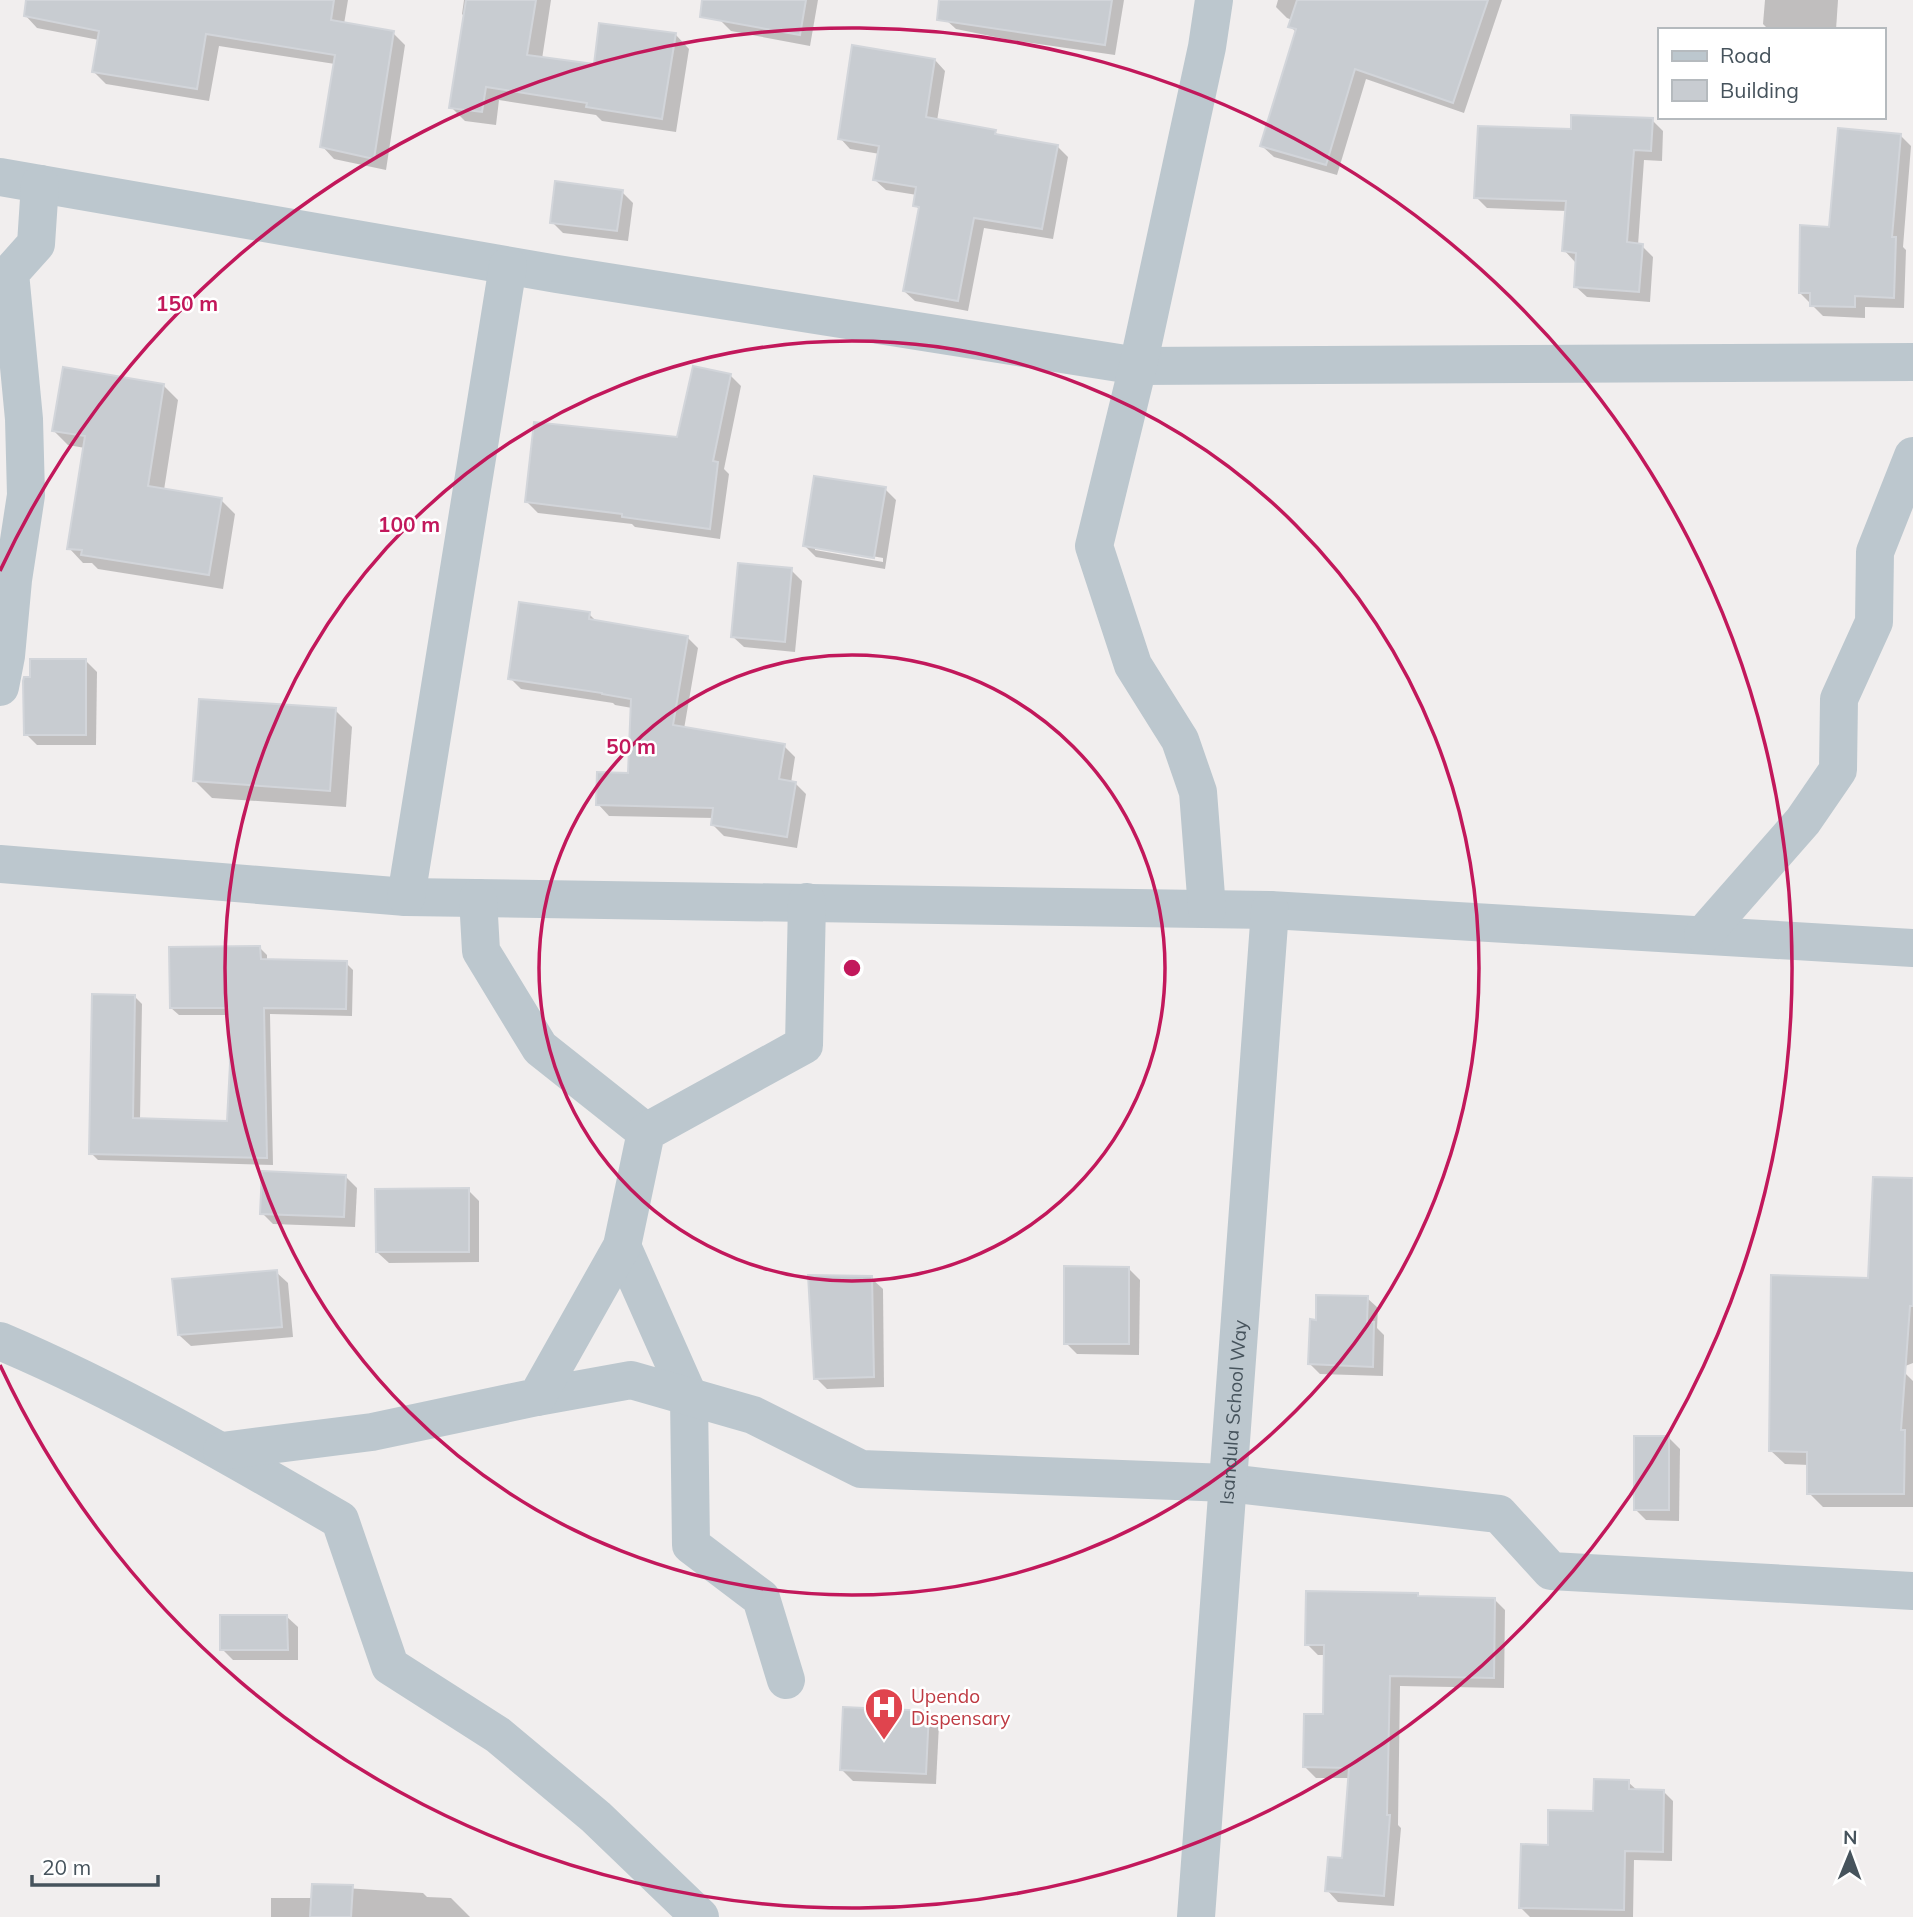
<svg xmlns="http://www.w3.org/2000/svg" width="1913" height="1917" viewBox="0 0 1913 1917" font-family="Mulish,sans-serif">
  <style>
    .shadow { fill: #0003; fill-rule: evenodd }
    .building { fill: #c8ccd1; stroke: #d2d5da; stroke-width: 2 }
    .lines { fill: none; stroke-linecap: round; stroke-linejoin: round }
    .minor { stroke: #bcc7ce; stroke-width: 38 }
    .ring { fill: none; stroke: #c2185b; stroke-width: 3.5 }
    .labels { text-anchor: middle; stroke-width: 5; stroke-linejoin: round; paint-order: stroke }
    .street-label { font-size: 19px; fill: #46535c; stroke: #fff }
    .health-label { font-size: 19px; fill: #be3a42; stroke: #fff; text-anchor: start }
    .centre { fill: #c2185b; stroke: #fff; stroke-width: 3.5 }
    .ring-label { font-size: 21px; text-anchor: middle; font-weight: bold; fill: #c2185b; stroke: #fff; stroke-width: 5; stroke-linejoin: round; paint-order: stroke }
  </style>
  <rect width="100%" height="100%" fill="#f1eeee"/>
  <!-- shadow -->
  <g class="shadow">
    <path d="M 28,0 L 348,0 L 344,24 L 393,33 L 405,45 L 386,170 L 334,159 L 322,146 L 335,64 L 219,46 L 209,101 L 106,84 L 94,72 L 99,40 L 37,28 L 25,15 Z"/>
    <path d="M 464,0 L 551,0 L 542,59 L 595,66 L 676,35 L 689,49 L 676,132 L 602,121 L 596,115 L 499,100 L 496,125 L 465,121 L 451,107 L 465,17 L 462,14 Z"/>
    <path d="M 723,0 L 818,0 L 810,46 L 731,31 L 720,20 Z"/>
    <path d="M 949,0 L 1124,0 L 1115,55 L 1010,40 L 956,29 L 945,19 Z"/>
    <path d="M 1278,0 L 1502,0 L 1464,113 L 1366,79 L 1337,175 L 1274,157 L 1262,146 L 1297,33 L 1290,26 L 1292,20 L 1287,18 L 1276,7 Z"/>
    <path d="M 1765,0 L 1838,0 L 1836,30 L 1769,30 L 1763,24 Z"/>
    <path d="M 935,60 L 945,71 L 937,121 L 995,132 L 999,136 L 1058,147 L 1068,157 L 1053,239 L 984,228 L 968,311 L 915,301 L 904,291 L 920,210 L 915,205 L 917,195 L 886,190 L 875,180 L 880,154 L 850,149 L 840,138 Z"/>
    <path d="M 1652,120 L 1663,131 L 1662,161 L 1644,160 L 1638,245 L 1642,246 L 1653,257 L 1650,302 L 1587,297 L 1575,286 L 1577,262 L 1575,262 L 1564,250 L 1567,211 L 1487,208 L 1476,197 L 1572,131 Z"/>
    <path d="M 1900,135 L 1911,146 L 1903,247 L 1906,250 L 1904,308 L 1865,307 L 1865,318 L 1823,316 L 1800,293 Z"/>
    <path d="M 622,192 L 633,203 L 628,241 L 563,233 L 552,222 Z"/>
    <path d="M 730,375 L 741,386 L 724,469 L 729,474 L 720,539 L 635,527 L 632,524 L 538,513 L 527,502 L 679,439 Z"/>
    <path d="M 164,386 L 178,400 L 164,490 L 221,500 L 235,514 L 223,589 L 98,569 L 92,563 L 83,563 L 69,548 L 85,448 L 68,445 L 54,431 Z"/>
    <path d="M 885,489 L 896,500 L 885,569 L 816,557 L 805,546 ZM 815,546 L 883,558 L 883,562 L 815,550 Z"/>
    <path d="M 791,570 L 802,581 L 795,652 L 744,647 L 732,636 Z"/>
    <path d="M 589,614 L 597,622 L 687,637 L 698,648 L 684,729 L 784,746 L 795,757 L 791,783 L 795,783 L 806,794 L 797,848 L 724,836 L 713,825 L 714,818 L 609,816 L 598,804 L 630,775 L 632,708 L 615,705 L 613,703 L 521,689 L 510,678 Z"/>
    <path d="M 86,661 L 97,672 L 96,745 L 37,745 L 26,734 Z"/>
    <path d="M 335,710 L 352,727 L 346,807 L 212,798 L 195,781 Z"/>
    <path d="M 260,948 L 267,955 L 267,961 L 346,963 L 353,970 L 352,1016 L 270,1014 L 273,1165 L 98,1160 L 91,1153 L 134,996 L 142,1004 L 140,1120 L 229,1123 L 232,1064 L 230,1015 L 179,1015 L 171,1008 Z"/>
    <path d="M 346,1177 L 357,1188 L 355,1227 L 273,1224 L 262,1213 Z"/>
    <path d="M 1913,1180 L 1913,1363 L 1895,1370 L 1904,1372 L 1913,1381 L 1913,1507 L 1823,1507 L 1809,1493 L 1809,1465 L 1785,1464 L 1771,1451 L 1869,1280 Z"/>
    <path d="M 468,1190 L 479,1201 L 479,1262 L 389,1263 L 377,1252 Z"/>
    <path d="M 1129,1269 L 1140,1280 L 1139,1355 L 1077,1354 L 1066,1343 Z"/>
    <path d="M 276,1272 L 288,1283 L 293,1337 L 191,1346 L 179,1335 Z"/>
    <path d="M 871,1278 L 883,1289 L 884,1387 L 827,1389 L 816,1378 Z"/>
    <path d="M 1367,1298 L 1378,1308 L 1377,1328 L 1384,1335 L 1383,1376 L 1320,1374 L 1310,1364 L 1318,1321 Z"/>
    <path d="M 1669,1438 L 1680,1449 L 1679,1521 L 1646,1520 L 1635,1509 Z"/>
    <path d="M 1418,1595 L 1421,1598 L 1494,1599 L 1505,1610 L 1504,1688 L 1400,1686 L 1398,1825 L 1401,1828 L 1394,1906 L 1338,1902 L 1327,1890 L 1344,1860 L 1350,1778 L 1316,1778 L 1305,1767 L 1325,1716 L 1326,1655 L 1318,1655 L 1307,1644 Z"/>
    <path d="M 286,1616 L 298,1627 L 298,1660 L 233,1660 L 222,1649 Z"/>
    <path d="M 928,1713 L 939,1724 L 936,1784 L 853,1781 L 842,1770 Z"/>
    <path d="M 1628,1782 L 1638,1791 L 1663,1791 L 1673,1801 L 1672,1861 L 1634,1860 L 1633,1917 L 1530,1917 L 1521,1908 L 1595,1813 Z"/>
    <path d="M 313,1886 L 423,1893 L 427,1897 L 451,1898 L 470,1917 L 271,1917 L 271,1898 L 313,1898 Z"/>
  </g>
  <!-- building -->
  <g class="building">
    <path d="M 26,0 L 334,0 L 331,20 L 394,31 L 374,159 L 320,147 L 335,55 L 206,34 L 197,89 L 92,72 L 99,31 L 24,16 Z"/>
    <path d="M 466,0 L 536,0 L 527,55 L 594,64 L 599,23 L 676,33 L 662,119 L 586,107 L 587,103 L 486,87 L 482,112 L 449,108 Z"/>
    <path d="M 702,0 L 806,0 L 800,35 L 700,17 Z"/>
    <path d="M 939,0 L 1112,0 L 1105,45 L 937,20 Z"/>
    <path d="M 1297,0 L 1488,0 L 1453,103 L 1355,69 L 1326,165 L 1260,146 L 1296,29 L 1288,27 Z"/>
    <path d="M 852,45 L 935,59 L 926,117 L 996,130 L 995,134 L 1058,145 L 1042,229 L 974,218 L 958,301 L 903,291 L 919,207 L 913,206 L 916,187 L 873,180 L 879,146 L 838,139 Z"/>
    <path d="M 1571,115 L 1653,118 L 1651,151 L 1634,150 L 1627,242 L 1643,244 L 1639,292 L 1574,287 L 1576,253 L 1562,251 L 1566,201 L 1474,198 L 1478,126 L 1571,129 Z"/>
    <path d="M 1838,128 L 1901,134 L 1892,237 L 1896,237 L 1894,298 L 1855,296 L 1855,307 L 1810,306 L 1810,293 L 1799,293 L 1800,225 L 1829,227 Z"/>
    <path d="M 555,181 L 623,190 L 617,231 L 550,223 Z"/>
    <path d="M 693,366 L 731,374 L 713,461 L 718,462 L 710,529 L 622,517 L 622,514 L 525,502 L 534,422 L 677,437 Z"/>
    <path d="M 63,367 L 164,384 L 148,486 L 222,498 L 209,575 L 81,555 L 82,550 L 67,549 L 85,436 L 52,431 Z"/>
    <path d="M 814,476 L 886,487 L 874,558 L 803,546 Z"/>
    <path d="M 738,563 L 792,568 L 785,642 L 731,637 Z"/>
    <path d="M 519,602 L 590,612 L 589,619 L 688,636 L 673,725 L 785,744 L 779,779 L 796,782 L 787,837 L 711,825 L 713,808 L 596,805 L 597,772 L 628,773 L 631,699 L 602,694 L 602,693 L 508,679 Z"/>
    <path d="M 30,659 L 86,659 L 86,735 L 24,735 L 23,681 L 24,677 L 30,677 Z"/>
    <path d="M 199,699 L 336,708 L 330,791 L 193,781 Z"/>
    <path d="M 260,946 L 261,959 L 347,961 L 346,1009 L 264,1008 L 267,1158 L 89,1154 L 92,994 L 135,995 L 133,1118 L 227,1121 L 230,1064 L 228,1008 L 170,1008 L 169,947 Z"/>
    <path d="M 262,1171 L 346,1175 L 344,1217 L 260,1214 Z"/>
    <path d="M 1873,1177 L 1913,1178 L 1913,1306 L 1910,1306 L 1901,1430 L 1905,1430 L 1904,1494 L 1807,1494 L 1807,1452 L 1769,1451 L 1771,1275 L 1868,1278 Z"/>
    <path d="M 469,1188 L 469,1252 L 376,1252 L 375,1189 Z"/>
    <path d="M 1064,1266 L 1129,1267 L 1129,1344 L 1064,1344 Z"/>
    <path d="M 277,1270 L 282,1327 L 178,1335 L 172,1279 Z"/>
    <path d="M 808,1275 L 872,1276 L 874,1377 L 814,1379 Z"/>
    <path d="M 1316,1295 L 1368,1296 L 1367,1322 L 1374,1322 L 1373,1367 L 1308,1364 L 1310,1319 L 1316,1320 Z"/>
    <rect x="1634" y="1436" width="35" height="74"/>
    <path d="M 1306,1591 L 1418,1593 L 1418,1596 L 1495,1598 L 1494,1678 L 1390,1676 L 1387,1815 L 1390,1815 L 1384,1896 L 1325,1891 L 1328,1857 L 1342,1858 L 1349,1768 L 1303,1767 L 1304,1714 L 1323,1714 L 1324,1645 L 1305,1645 Z"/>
    <path d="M 220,1615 L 287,1615 L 288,1650 L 220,1650 Z"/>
    <path d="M 843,1707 L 929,1711 L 926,1774 L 840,1770 Z"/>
    <path d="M 1594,1779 L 1629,1780 L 1629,1789 L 1664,1790 L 1663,1852 L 1625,1851 L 1624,1910 L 1519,1908 L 1521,1844 L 1548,1845 L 1548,1810 L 1593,1811 Z"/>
    <path d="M 312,1884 L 353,1885 L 351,1917 L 310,1917 Z"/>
  </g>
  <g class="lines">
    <!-- minor -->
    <g class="minor">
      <path d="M 0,177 L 557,274 L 1138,366 L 1913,362"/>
      <path d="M 0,687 L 6,656 L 13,580 L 26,495 L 24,419 L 10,273 L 36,244 L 40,184"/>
      <path d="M 0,864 L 406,897 L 1270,910 L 1913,948"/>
      <path d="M 406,897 L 508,266"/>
      <path d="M 478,898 L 481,951 L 540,1048 L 646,1132"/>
      <path d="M 1207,909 L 1198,792 L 1180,740 L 1133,665 L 1094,546 L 1138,366 L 1207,47 L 1214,0"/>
      <path d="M 1703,935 L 1803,821 L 1838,770 L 1839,699 L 1874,622 L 1875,552 L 1913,456"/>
      <path d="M 622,1246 L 689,1397 L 691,1545 L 761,1598 L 786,1680"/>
      <path d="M 0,1341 C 118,1391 230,1456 340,1520 L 390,1666 L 498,1735 L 596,1817 L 700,1917"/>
      <path d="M 537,1397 L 631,1380 L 753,1415 L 861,1469 L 1228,1483 L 1499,1514 L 1551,1571 L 1913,1591"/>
      <path d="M 222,1451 L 372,1432 L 537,1397 L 622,1246 L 646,1132 L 804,1045 L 807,902"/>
      <path id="s1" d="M 1196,1917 L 1270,910"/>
    </g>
  </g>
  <!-- distance rings -->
  <g class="ring">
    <circle cx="852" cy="968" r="313"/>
    <circle cx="852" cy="968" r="627"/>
    <path d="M0 571A940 940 0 1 1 0 1365"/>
  </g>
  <!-- icons -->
  <defs>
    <g id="hospital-pin" transform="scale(2.0125)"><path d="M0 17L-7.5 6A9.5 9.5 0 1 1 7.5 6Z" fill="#e0444e" stroke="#fff"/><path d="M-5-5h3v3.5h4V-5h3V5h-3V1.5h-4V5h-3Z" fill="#fff"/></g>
  </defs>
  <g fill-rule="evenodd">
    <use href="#hospital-pin" x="884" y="1707"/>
  </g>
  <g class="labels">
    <!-- street labels -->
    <g class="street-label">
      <text dy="7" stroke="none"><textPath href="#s1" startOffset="506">Isandula School Way</textPath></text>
    </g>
    <!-- health labels -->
    <g class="health-label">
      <text x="911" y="1703">Upendo<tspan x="911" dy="22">Dispensary</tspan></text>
    </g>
  </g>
  <circle cx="852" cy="968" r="10" class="centre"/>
  <g class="ring-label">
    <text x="187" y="311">150 m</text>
    <text x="409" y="532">100 m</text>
    <text x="631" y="754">50 m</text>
  </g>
  <!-- legend -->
  <rect x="1658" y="28" width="228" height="91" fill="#ffffff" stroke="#b5babe" stroke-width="2"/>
  <rect x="1672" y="51" width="35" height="10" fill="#bcc7ce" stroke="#b5babe" stroke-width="2"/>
  <text x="1720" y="63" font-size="21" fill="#46535c">Road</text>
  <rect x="1672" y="80" width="35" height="21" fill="#c8ccd1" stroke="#b5babe" stroke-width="2"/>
  <text x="1720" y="98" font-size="21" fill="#46535c">Building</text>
  <!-- north arrow -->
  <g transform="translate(1850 1854) rotate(1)" stroke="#ffffff" stroke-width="5" paint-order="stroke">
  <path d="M0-5L12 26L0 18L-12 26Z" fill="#46535c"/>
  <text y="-10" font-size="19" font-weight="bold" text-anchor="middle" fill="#46535c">N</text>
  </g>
  <!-- scale -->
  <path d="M32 1875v10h126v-10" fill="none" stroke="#46535c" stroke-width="3.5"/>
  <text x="42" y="1875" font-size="21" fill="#46535c" stroke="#ffffff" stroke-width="5" paint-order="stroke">20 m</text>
</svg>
